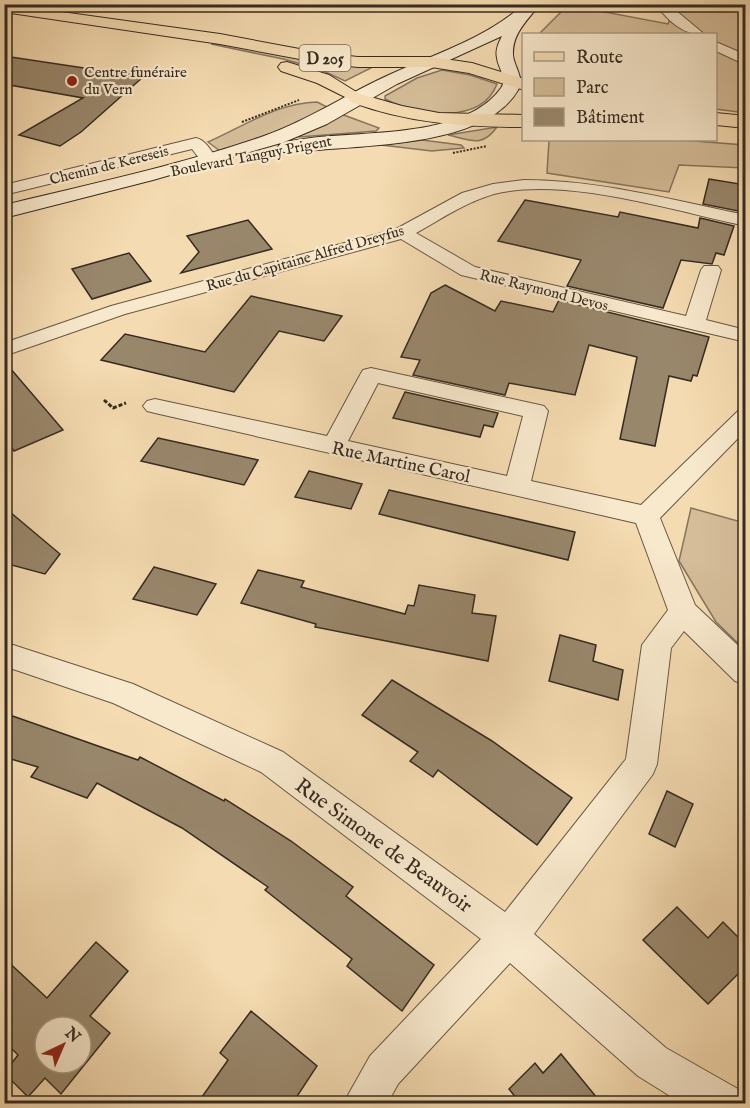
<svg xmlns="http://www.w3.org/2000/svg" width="750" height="1108" viewBox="0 0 750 1108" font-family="'IM FELL English',serif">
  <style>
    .green { fill: #d5bd99; stroke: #86745d; stroke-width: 1.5 }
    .building { fill: #99876c; stroke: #362b21; stroke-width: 1.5; fill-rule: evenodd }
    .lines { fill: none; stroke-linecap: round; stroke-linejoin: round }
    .street-casing { stroke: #665745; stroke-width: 2 }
    .secondary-casing { stroke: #362b21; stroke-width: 2 }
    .primary-casing { stroke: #362b21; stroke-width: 2 }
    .highway-casing { stroke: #362b21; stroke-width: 2 }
    .path-far1 { stroke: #362b21; stroke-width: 2; stroke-dasharray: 2 1.5; stroke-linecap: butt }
    .path { stroke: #362b21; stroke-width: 3; stroke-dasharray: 4 2; stroke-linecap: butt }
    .street { fill: #f8e8cc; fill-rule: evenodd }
    .secondary { fill: #f8e8cc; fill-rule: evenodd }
    .primary { fill: #f5dbb1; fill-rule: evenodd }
    .highway { fill: #f5dbb1; fill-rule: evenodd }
    .poi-dot { fill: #8f2418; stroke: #f8e8cc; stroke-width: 2 }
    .labels { text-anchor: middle; stroke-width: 4.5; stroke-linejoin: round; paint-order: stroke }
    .far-poi-label { font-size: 15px; fill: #362b21; stroke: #f8e8cc; text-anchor: start }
    .far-street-label { font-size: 15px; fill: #362b21; stroke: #f8e8cc }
    .shield { fill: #f8e8cc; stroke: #706454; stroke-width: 1.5 }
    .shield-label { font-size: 16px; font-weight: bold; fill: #362b21 }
    .street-label { font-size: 18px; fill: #362b21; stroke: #f8e8cc }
    .near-street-label { font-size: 21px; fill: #362b21; stroke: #f8e8cc }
  </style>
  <rect width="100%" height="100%" fill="#f5dbb1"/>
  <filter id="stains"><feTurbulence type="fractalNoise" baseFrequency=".00333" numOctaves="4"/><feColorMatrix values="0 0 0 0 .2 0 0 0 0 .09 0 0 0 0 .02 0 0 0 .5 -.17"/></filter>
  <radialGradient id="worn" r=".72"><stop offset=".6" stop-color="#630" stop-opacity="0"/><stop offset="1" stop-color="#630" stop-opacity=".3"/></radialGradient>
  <!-- green -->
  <g class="green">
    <path d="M 568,5 L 668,24 L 675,5 L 745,5 L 745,113 L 716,109 L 716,34 L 539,34 Z"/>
    <path d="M 211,44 L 219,44 L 375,66 L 345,81 L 319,69 L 283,59 Z"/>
    <path d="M 442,70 L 470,75 L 497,84 C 481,126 416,115 385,99 L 385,96 L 417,78 Z"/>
    <path d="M 317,102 L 329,108 L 287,128 L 220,151 L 208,142 C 244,126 277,103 317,102 Z"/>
    <path d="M 341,114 L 379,128 L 376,131 L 299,137 L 297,135 Z"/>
    <path d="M 497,127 C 482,148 471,140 448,135 Z"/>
    <path d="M 422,140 L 461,145 L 464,148 L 432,151 L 381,145 Z"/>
    <path d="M 549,140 L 681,140 L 745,145 L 745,168 L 679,165 L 669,192 L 547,173 Z"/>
    <path d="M 691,508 L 745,523 L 745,650 L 716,622 L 679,561 Z"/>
  </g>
  <!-- building -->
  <g class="building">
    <path d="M 4,56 L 124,74 L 135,68 L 143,77 L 81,132 L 60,146 L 19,135 L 83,98 L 4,84 Z"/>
    <path d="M 709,179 L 746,185 L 738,211 L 703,204 Z"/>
    <path d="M 525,200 L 618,217 L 620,212 L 698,228 L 700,218 L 734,226 L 724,255 L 716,253 L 712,264 L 681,260 L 663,308 L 567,286 L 581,260 L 498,241 Z"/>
    <path d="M 248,220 L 272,249 L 181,273 L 199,252 L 187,236 Z"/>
    <path d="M 129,253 L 151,281 L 92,299 L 72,269 Z"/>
    <path d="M 445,285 L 495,311 L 501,301 L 553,312 L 559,300 L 709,337 L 697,376 L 693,375 L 691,381 L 669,376 L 655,446 L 620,439 L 637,357 L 589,345 L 575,395 L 509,383 L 505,395 L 413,375 L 420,360 L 401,357 L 431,293 Z"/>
    <path d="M 251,296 L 342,316 L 324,341 L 279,331 L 234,392 L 101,360 L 125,334 L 205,352 Z"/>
    <path d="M 4,361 L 63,430 L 14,451 L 4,438 Z"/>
    <path d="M 405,392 L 498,413 L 493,427 L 484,425 L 480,437 L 393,418 Z"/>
    <path d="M 158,438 L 258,460 L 244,485 L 141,461 Z"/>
    <path d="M 309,471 L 362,484 L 351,509 L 295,497 Z"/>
    <path d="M 389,490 L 575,532 L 568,560 L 379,514 Z"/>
    <path d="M 4,507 L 60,554 L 45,574 L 4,563 Z"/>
    <path d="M 154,567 L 216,584 L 197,615 L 133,599 Z"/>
    <path d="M 258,570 L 304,581 L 301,587 L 405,614 L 408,605 L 414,606 L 419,585 L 475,595 L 472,613 L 496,616 L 488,661 L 315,627 L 316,624 L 241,603 Z"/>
    <path d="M 560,635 L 596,645 L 593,661 L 623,670 L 618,700 L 549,681 Z"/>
    <path d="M 392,680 L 492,741 L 572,798 L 537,845 L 438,770 L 433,777 L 410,761 L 418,752 L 362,715 Z"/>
    <path d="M 4,713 L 138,760 L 140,757 L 224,801 L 225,799 L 291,841 L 353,887 L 346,896 L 434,965 L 402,1011 L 347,966 L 352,959 L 265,890 L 268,887 L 182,828 L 97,783 L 87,798 L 31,777 L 38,767 L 4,757 Z"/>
    <path d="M 667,791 L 693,804 L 675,847 L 649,834 Z"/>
    <path d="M 677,907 L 708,938 L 723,922 L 746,945 L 746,966 L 708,1004 L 643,940 Z"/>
    <path d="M 96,942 L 128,971 L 90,1016 L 110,1033 L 61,1094 L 45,1078 L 28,1097 L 4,1073 L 18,1055 L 4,1041 L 4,958 L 47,998 ZM 45,1027 L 81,1027 L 81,1063 L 45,1063 Z"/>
    <path d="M 251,1011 L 317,1066 L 292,1104 L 197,1104 L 228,1060 L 220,1053 Z"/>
    <path d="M 561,1054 L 602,1104 L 513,1104 L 517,1099 L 509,1089 L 535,1063 L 543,1073 Z"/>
  </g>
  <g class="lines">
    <!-- street casing -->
    <g class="street-casing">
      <g id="street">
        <path d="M 655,4 L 668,4 L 704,34 C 683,36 668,20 655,4 Z"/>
        <path d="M 716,42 L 746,55 L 746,65 L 716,51 Z"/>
        <path d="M 196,138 C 205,140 211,150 216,158 L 214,162 L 202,162 L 192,149 L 4,195 L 4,185 Z"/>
        <path d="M 524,180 C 599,180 672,200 746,215 L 746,226 C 674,211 565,176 494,194 C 466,202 441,219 416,233 L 475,267 L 686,316 L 701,270 L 704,266 L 718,266 L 721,270 L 706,320 L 746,330 L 746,342 L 461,275 L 401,239 L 125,314 L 4,356 L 4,343 L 111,306 L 396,229 L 462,193 L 493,184 Z"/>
        <path d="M 371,368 L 544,406 L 548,411 L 531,481 L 641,505 L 738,411 L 746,409 L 746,430 L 660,518 L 695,605 L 746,653 L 746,685 L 735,681 L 684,631 L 671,648 L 657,764 L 653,774 L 534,934 L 666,1048 L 738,1089 L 744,1104 L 683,1104 L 638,1076 L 510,963 L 398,1084 L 387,1104 L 343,1104 L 370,1056 L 481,939 L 261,772 L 113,703 L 4,666 L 4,642 L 133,684 L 283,752 L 505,912 L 626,759 L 642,645 L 668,610 L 636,523 L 155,413 L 147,411 L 143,406 L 147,401 L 155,399 L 327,436 L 360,375 L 363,370 ZM 378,383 L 523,416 L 507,476 L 348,441 Z"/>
      </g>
    </g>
    <!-- secondary casing -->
    <g class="secondary-casing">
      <path id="secondary" d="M 524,4 L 540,4 C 528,20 512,33 513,55 C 514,67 525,78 518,90 C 483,151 350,144 288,153 L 281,151 L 278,147 L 281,143 L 153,180 L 4,218 L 4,205 C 91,184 180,165 264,136 C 309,120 348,93 391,74 C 435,54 487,38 524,4 ZM 502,36 C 499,42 495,50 497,58 C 498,68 508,79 501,88 C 460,145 343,127 282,143 L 327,124 L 397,84 Z"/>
    </g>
    <!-- primary casing -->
    <g class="primary-casing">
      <g id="primary">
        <path d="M 431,57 L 472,63 L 524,79 L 524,90 L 469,73 L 425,66 L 422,62 L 425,58 Z"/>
        <path d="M 357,93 L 402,106 L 439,113 L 524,115 L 524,127 C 463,127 408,123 351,102 L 348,98 Z"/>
        <path d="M 716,113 L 746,116 L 746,128 L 716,125 Z"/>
      </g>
    </g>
    <!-- highway casing -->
    <g class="highway-casing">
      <g id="highway">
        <path d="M 4,4 L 220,34 L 321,53 L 358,57 L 431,57 L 440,62 L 431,67 L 358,67 L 321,63 L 220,44 L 4,12 Z"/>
        <path d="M 287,62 L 329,75 L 366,98 L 357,103 L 317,83 L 281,71 L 278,67 L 281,63 Z"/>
      </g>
    </g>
    <!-- path-far1 -->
    <g class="path-far1">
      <path d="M 242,122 L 299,100"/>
      <path d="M 453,153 L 487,146"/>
    </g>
    <!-- path -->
    <path class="path" d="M 104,400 L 113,408 L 126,403"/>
    <!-- street -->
    <use href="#street" class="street"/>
    <!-- secondary -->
    <use href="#secondary" class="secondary"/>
    <!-- primary -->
    <use href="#primary" class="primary"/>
    <!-- highway -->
    <use href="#highway" class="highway"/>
  </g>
  <!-- markers -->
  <circle class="poi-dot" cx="72" cy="81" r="6"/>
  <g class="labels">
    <!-- far-poi labels -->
    <g class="far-poi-label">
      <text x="84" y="77">Centre funéraire<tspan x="84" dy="17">du Vern</tspan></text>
    </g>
    <!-- far-street labels -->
    <g class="far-street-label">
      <text transform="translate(251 156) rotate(-11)" y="5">Boulevard Tanguy Prigent</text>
      <text transform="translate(109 165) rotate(-14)" y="5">Chemin de Kereseis</text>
      <text transform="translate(305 258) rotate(-16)" y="5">Rue du Capitaine Alfred Dreyfus</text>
      <text transform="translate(544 290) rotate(14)" y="5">Rue Raymond Devos</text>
    </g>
    <!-- shield labels -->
    <rect class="shield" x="299.5" y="45" width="51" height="26" rx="4.5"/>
    <g class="shield-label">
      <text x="325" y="64">D 205</text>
    </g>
    <!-- street labels -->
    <g class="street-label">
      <text transform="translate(401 462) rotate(12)" y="6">Rue Martine Carol</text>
    </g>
    <!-- near-street labels -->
    <g class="near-street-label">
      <text transform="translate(384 845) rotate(36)" y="7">Rue Simone de Beauvoir</text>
    </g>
  </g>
  <!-- margin -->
  <rect width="750" height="1108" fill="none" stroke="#f5dbb1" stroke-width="24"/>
  <rect x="6" y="6" width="738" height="1096" fill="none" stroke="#362b21" stroke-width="3"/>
  <rect x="12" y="12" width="726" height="1084" fill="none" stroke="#362b21" stroke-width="1.5"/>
  <!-- legend -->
  <rect x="522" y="33" width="195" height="108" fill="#f8e8cc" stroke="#aa9c88" stroke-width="1.5"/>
  <rect x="534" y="52" width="30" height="9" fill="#f5dbb1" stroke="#aa9c88" stroke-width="1.5"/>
  <text x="576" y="63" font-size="18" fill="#362b21">Route</text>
  <rect x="534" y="78" width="30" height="18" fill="#d5bd99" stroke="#aa9c88" stroke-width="1.5"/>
  <text x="576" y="93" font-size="18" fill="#362b21">Parc</text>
  <rect x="534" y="108" width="30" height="18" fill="#99876c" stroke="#aa9c88" stroke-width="1.5"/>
  <text x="576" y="123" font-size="18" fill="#362b21">Bâtiment</text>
  <!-- north arrow -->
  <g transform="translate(63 1045) rotate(44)"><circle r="28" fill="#f8e8cc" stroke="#aa9c88" stroke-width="1.5"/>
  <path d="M0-4.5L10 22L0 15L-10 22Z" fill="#8f2418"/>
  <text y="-9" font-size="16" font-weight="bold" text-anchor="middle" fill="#362b21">N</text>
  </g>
  <rect width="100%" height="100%" filter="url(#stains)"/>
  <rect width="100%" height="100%" fill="url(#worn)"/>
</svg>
